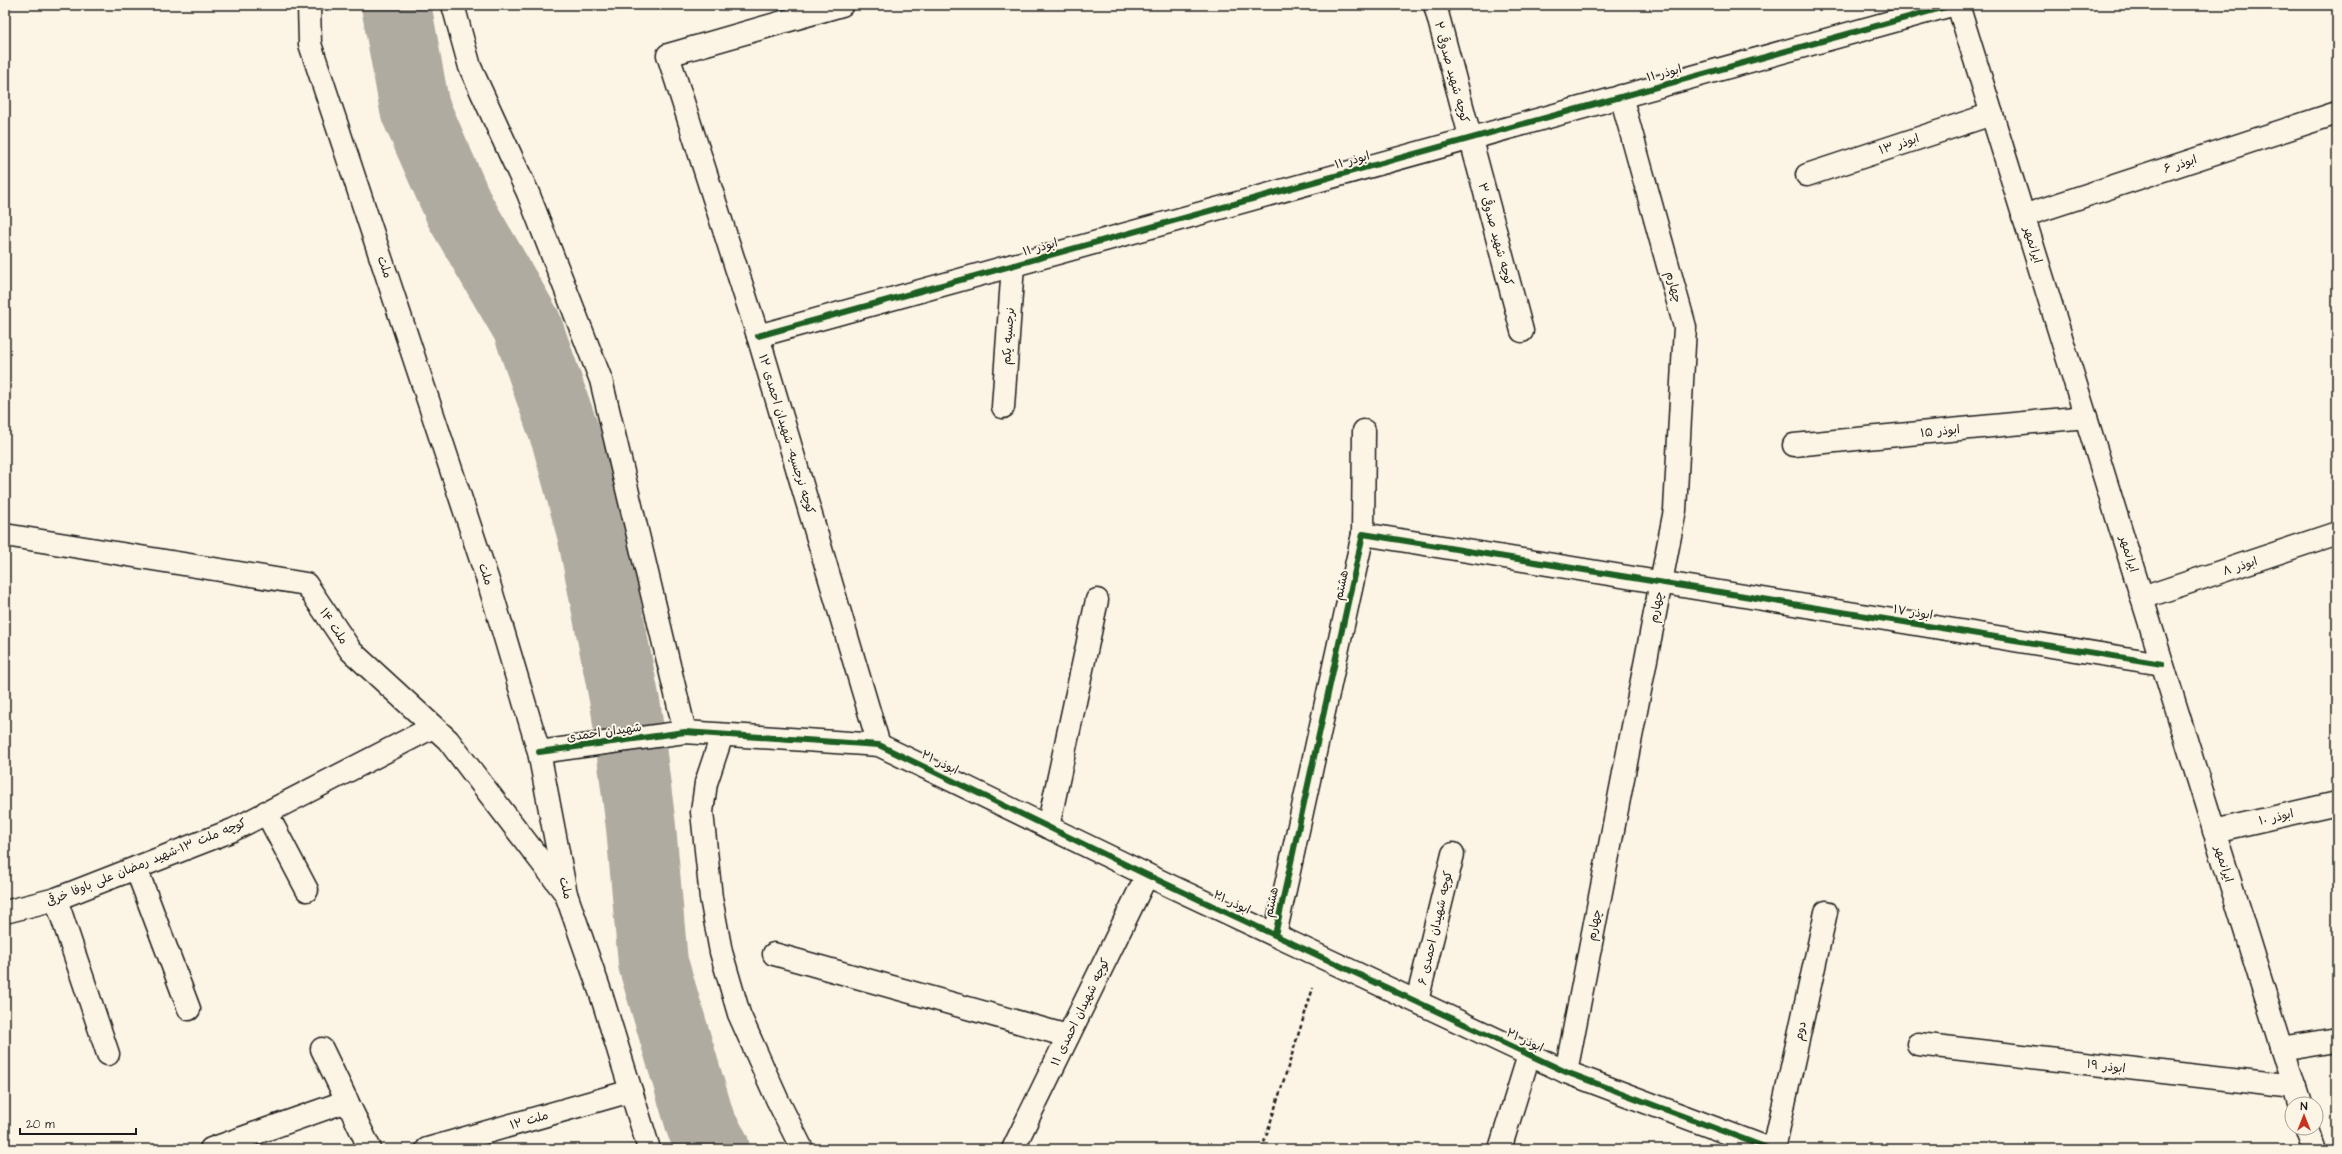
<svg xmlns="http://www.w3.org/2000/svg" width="2342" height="1154" viewBox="0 0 2342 1154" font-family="'Architects Daughter','Playpen Sans Arabic',sans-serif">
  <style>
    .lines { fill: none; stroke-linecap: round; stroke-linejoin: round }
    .river { stroke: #b0aba1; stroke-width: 70 }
    .minor-casing { stroke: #1c1c1c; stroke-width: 25 }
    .secondary-casing { stroke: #1c1c1c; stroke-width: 25 }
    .path { stroke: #1c1c1c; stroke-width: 2.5; stroke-dasharray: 4 3; stroke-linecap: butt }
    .minor { stroke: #fcf5e5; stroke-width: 22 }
    .secondary { stroke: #fcf5e5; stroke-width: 22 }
    .cycleway-casing { stroke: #fcf5e5; stroke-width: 8 }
    .cycleway { stroke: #1b5e20; stroke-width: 6 }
    .labels { text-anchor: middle; stroke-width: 4; stroke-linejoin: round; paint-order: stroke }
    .street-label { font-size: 12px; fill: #1c1c1c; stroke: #fcf5e5 }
  </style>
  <rect width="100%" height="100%" fill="#fcf5e5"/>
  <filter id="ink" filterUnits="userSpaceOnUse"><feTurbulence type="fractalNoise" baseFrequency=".025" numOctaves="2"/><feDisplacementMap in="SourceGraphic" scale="8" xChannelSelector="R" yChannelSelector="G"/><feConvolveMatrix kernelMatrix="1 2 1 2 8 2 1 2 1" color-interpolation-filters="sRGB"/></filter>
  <g filter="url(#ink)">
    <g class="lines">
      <!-- river -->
      <path class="river" d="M 396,5 L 415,109 L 460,211 L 527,326 L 567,441 L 592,533 L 626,708 L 641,827 L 653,963 L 701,1125 L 715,1149"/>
      <!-- minor casing -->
      <g class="minor-casing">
        <g id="minor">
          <path d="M 453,5 L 470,67 L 528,193 L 601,380 L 685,732"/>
          <path d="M 842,5 L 668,55 L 758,336 L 879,745"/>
          <path d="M 1435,5 L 1522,331"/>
          <path d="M 1807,175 L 1992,114"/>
          <path d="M 2023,216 L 2337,113"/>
          <path d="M 758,336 L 1952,5"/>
          <path d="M 1003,407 L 1013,265"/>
          <path d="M 1794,445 L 2086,417"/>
          <path d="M 1363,534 L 1364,431"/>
          <path d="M 5,535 L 306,584 L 351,651 L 448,740 L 566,894"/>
          <path d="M 2142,598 L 2337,533"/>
          <path d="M 722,735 L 706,783 L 702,812 L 711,898 L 721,952 L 739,1014 L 777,1099 L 802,1149"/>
          <path d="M 539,752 L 685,732 L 879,745 L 1147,875 L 1566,1072 L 1770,1149"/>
          <path d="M 266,812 L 307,890"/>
          <path d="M 1048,827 L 1097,600"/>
          <path d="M 2214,831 L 2337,803"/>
          <path d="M 136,868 L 189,1009"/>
          <path d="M 56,899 L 108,1054"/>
          <path d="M 5,912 L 56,899 L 233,830 L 433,727"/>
          <path d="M 1275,935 L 1363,534 L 2162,664"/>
          <path d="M 774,954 L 1068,1036"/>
          <path d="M 1417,1001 L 1453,854"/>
          <path d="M 1918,1044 L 2294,1087"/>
          <path d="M 322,1049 L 370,1149"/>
          <path d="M 2282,1049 L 2337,1040"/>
          <path d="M 1566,1072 L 1675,510 L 1685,327 L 1621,96"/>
          <path d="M 211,1149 L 347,1101"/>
          <path d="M 427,1149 L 631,1091"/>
          <path d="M 1013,1149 L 1147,875"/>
          <path d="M 1500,1149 L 1529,1055"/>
          <path d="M 1774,1149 L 1826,912"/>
        </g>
      </g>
      <!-- secondary casing -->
      <g class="secondary-casing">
        <g id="secondary">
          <path d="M 309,5 L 310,44 L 490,587 L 539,752 L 566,894 L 601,994 L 649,1149"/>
          <path d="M 1958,5 L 2299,1104"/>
          <path d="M 2306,1128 L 2313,1149"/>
        </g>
      </g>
      <!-- path -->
      <path class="path" d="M 1262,1149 L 1313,988"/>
      <!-- minor -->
      <use href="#minor" class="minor"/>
      <!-- secondary -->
      <use href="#secondary" class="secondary"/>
      <!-- cycleway casing -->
      <g class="cycleway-casing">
        <g id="cycleway">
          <path d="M 758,336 L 1952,5"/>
          <path d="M 539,752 L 685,732 L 879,745 L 1147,875 L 1566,1072 L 1770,1149"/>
          <path d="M 1275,935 L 1363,534 L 2162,664"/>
        </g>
      </g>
      <!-- cycleway -->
      <use href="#cycleway" class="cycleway"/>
    </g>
  </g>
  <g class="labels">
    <!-- street labels -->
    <g class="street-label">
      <text transform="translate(1452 72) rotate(75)" y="4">کوچه شهید صدوقی ۲</text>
      <text transform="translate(1664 73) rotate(-15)" y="4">ابوذر ۱۱</text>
      <text transform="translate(1899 144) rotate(-18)" y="4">۱۳ ابوذر</text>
      <text transform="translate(1352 160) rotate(-16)" y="4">ابوذر ۱۱</text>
      <text transform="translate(2180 164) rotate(-18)" y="4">ابوذر ۶</text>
      <text transform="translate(1496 234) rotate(75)" y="4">کوچه شهید صدوقی ۳</text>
      <text transform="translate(2033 245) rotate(73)" y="4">ایرانمهر</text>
      <text transform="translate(1040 247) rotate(-16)" y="4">ابوذر ۱۱</text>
      <text transform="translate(385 267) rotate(71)" y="4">ملت</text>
      <text transform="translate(1674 287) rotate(75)" y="4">چهارم</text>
      <text transform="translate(1008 336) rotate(-86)" y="4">نرجسیه یکم</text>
      <text transform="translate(1940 431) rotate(-6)" y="4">۱۵ ابوذر</text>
      <text transform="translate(787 434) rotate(73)" y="4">کوچه نرجسیه- شهیدان احمدی ۱۲</text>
      <text transform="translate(2129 554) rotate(73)" y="4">ایرانمهر</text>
      <text transform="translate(2240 566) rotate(-18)" y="4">۸ ابوذر</text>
      <text transform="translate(486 574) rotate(72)" y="4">ملت</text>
      <text transform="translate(1341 585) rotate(-78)" y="4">هشتم</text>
      <text transform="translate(1656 607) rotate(-79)" y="4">چهارم</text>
      <text transform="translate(1913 612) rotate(9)" y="4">۱۷ ابوذر</text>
      <text transform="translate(334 626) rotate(56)" y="4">۱۴ ملت</text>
      <text transform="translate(604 732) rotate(-8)" y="4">شهیدان احمدی</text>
      <text transform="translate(940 762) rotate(26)" y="4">۲۱ ابوذر</text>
      <text transform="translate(2276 817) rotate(-13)" y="4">ابوذر ۱۰</text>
      <text transform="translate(146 862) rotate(-22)" y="4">کوچه ملت ۱۳-شهید رمضان علی باوفا خرقی</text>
      <text transform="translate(2224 864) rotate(73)" y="4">ایرانمهر</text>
      <text transform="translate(566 888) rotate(77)" y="4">ملت</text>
      <text transform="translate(1232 902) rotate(25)" y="4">۲۱ ابوذر</text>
      <text transform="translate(1271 902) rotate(-78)" y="4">هشتم</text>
      <text transform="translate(1594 925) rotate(-79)" y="4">چهارم</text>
      <text transform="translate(1435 928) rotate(-77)" y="4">کوچه شهیدان احمدی ۶</text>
      <text transform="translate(1080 1012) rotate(-64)" y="4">کوچه شهیدان احمدی ۱۱</text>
      <text transform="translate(1800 1031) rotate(-78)" y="4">دوم</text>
      <text transform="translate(1525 1040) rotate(25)" y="4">۲۱ ابوذر</text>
      <text transform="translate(2106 1066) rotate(7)" y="4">ابوذر ۱۹</text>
      <text transform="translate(529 1120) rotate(-16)" y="4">۱۲ ملت</text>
    </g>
  </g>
  <!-- margin -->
  <rect width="2342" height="1154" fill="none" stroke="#fcf5e5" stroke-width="20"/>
  <rect x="10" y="10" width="2322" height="1134" fill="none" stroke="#1c1c1c" stroke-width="1.5" filter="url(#ink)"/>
  <!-- north arrow -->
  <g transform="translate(2304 1116)"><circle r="19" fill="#fcf5e5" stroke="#a29e95"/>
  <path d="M0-3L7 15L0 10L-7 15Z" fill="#c8321e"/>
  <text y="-6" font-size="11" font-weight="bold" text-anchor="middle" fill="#1c1c1c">N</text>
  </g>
  <!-- scale -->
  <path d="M20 1128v6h116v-6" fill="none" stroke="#1c1c1c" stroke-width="2"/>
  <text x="26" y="1128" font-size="12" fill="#1c1c1c" stroke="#fcf5e5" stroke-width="3" paint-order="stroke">20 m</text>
</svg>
